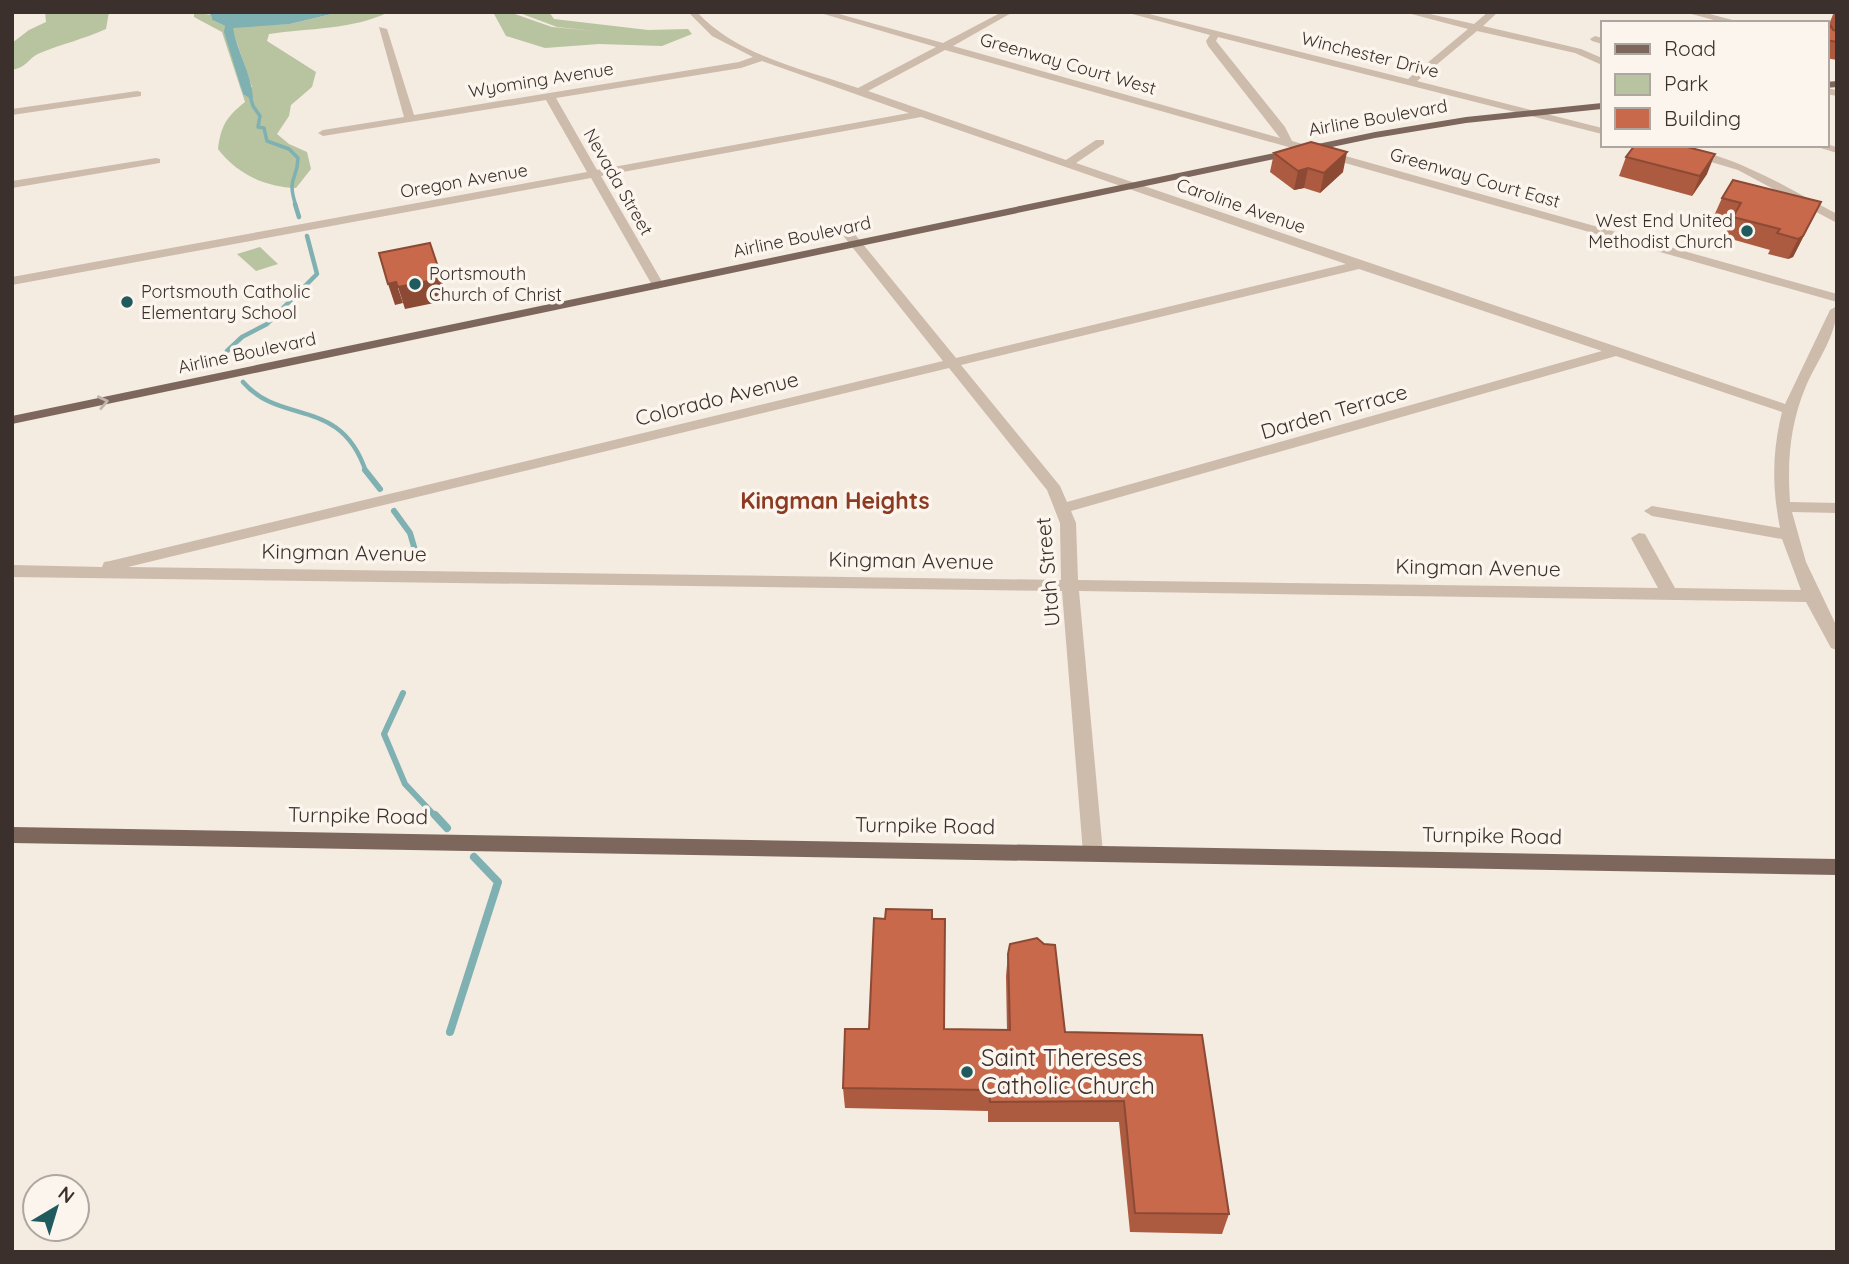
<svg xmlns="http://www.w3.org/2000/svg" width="1849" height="1264" viewBox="0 0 1849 1264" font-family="Quicksand,sans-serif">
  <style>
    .green { fill: #b8c4a0 }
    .water { fill: #7fb0b2 }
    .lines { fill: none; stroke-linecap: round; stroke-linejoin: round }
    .stream-far3 { stroke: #7fb0b2; stroke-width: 3.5 }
    .stream-far2 { stroke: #7fb0b2; stroke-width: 4.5 }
    .stream-far1 { stroke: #7fb0b2; stroke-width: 6 }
    .stream { stroke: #7fb0b2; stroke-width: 8 }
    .minor { fill: #cdbbac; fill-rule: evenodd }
    .major { fill: #7d675c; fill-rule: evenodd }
    .wall { fill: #ac5a40 }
    .shaded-wall { fill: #8c4a34 }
    .building { fill: #c8694b; stroke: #8c4a34; stroke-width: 2 }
    .oneway { stroke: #c2b5ac }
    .poi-dot { fill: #1f5a5e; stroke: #fbf5ee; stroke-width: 2.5 }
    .labels { text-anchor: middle; stroke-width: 7; stroke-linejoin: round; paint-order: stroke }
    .far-street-label { font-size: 18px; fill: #3b302b; stroke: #fbf5ee }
    .far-poi-label { font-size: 18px; fill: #3b302b; stroke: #fbf5ee; text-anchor: start }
    .street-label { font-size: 21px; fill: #3b302b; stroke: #fbf5ee }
    .neighbourhood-label { font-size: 23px; font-weight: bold; fill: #8c3b22; stroke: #fbf5ee }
    .near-poi-label { font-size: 24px; fill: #3b302b; stroke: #fbf5ee; text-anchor: start }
  </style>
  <rect width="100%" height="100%" fill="#f4ebe1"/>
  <!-- green -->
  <g class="green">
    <path d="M 45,12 L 109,12 L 106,29 C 84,39 62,44 40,53 C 28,58 28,67 12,70 L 12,43 L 29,30 L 46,22 Z"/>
    <path d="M 194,12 L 211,15 L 212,20 L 225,26 L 243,94 L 252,87 L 232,28 L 235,26 L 290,24 L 340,12 L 389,12 C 352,30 309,28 269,34 L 267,41 L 316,72 L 312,87 L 291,105 L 289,116 L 277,134 L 289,144 L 307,152 L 311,169 L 296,188 C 265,187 237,174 218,149 C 221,126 226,117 245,102 L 222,32 L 194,17 Z"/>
    <path d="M 493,12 L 509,12 L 552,27 L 594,31 L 557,27 L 517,12 L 549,12 L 554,19 L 648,30 L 688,29 L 692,34 L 662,46 L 599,44 L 545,48 L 506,36 Z"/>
    <path d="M 260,247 L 278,264 L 256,271 L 237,254 Z"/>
  </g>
  <!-- water -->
  <path class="water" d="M 206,12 L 340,12 L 290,24 L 233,28 C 237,51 251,73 253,97 L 251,99 L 243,94 L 224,32 L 225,26 L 212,20 L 211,15 Z"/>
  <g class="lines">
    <!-- stream-far3 -->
    <path class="stream-far3" d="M 249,92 L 253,106 L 260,116 L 258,127 L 264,128 L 267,141 L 289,149 L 298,158 C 298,180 286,176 296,206"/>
    <!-- stream-far2 -->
    <g class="stream-far2">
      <path d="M 295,204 L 299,217"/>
      <path d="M 227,351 L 242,337 L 267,324 L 317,274 L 307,236"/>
      <path d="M 243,382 C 281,426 341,396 366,472"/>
    </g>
    <!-- stream-far1 -->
    <g class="stream-far1">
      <path d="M 365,470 L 380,489"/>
      <path d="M 394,511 L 410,533 L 417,557"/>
      <path d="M 403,693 L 384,734 L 405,784 L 436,817"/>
    </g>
    <!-- stream -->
    <g class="stream">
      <path d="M 435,815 L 447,828"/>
      <path d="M 450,1032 L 498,882 L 474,857"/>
    </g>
    <!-- minor -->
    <g class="minor">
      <path d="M 688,12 L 697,12 C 737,56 804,69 858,88 L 936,47 L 817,12 L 832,12 L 943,43 L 1002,12 L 1013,12 L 953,46 L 1280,138 L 1208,46 L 1206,41 L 1210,35 L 1125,12 L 1141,12 L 1408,79 L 1468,29 L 1404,12 L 1421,12 L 1474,24 L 1488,12 L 1498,12 L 1483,26 L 1581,49 L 1602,58 L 1602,65 L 1575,53 L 1477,31 L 1417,81 L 1602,128 L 1602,134 L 1218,37 L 1216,41 L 1285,127 L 1292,141 L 1837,294 L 1837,302 L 945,50 L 868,91 L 1066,160 L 1096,140 L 1104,140 L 1104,144 L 1076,163 L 1785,404 L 1830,310 L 1837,306 C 1837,335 1818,359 1806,386 C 1790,424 1787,461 1790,502 L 1837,503 L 1837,513 L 1792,512 L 1806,562 L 1837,627 L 1837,650 L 1831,648 L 1806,602 L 1079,591 L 1103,853 L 1100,859 L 1093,861 L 1086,859 L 1083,853 L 1062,591 L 12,577 L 12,565 L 102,567 L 104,562 L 110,561 L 943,361 L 845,238 L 843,235 L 849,231 L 853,232 L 956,358 L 1346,264 L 921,117 L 601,176 L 664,285 L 658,289 L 652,285 L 591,178 L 12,285 L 12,277 L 587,172 L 546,100 L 323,136 L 318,133 L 323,130 L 404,117 L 379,27 L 387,29 L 414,115 L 739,62 L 753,57 L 712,36 ZM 762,61 L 909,113 L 597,170 L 556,98 L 741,68 ZM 1359,269 L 1602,351 L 1067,502 L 1060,486 L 961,365 ZM 1616,356 L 1782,412 C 1772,452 1772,488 1780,528 L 1652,506 L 1644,511 L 1652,516 L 1782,539 L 1801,590 L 1675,588 L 1645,534 L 1639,533 L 1631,538 L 1658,588 L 1078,580 L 1076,523 L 1071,511 ZM 949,368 L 1047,490 L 1060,523 L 1061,580 L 128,567 Z"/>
      <path d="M 1684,12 L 1702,12 L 1744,23 L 1725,23 Z"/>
      <path d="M 1595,36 L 1602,38 L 1602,44 L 1592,41 L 1590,39 Z"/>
      <path d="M 1826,88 L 1837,90 L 1837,96 L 1826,94 Z"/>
      <path d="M 137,91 L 141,92 L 141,96 L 12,115 L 12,109 Z"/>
      <path d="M 1826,144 L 1837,147 L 1837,153 L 1811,145 Z"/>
      <path d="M 1654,145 C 1720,145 1780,184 1837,214 L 1837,223 L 1738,170 Z"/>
      <path d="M 156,158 L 160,159 L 160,163 L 12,188 L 12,181 Z"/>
    </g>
    <!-- major -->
    <g class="major">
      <path d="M 1837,81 L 1837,87 L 1826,88 L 1826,82 Z"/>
      <path d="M 1602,103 L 1602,109 L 1466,123 L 1375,138 L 12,424 L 12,416 L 1375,132 L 1466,117 Z"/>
      <path d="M 12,827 L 1837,859 L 1837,875 L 12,843 Z"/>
    </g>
  </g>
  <!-- wall -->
  <g class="wall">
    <path d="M 1834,12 L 1837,12 L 1837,60 L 1826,58 L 1826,32 L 1830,27 L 1828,27 Z"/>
    <path d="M 1274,153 L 1343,172 L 1320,193 L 1304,188 L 1294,190 L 1270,172 Z"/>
    <path d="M 1626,157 L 1707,174 L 1692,196 L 1619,176 Z"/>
    <path d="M 1722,198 L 1821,202 L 1793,257 L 1788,259 L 1768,254 L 1770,250 L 1724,237 L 1730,222 L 1713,218 Z"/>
    <path d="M 932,919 L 944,1029 L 1007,1030 L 1006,976 L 1008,954 L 1065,1032 L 1229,1214 L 1222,1234 L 1130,1232 L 1119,1122 L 988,1122 L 988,1111 L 845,1108 L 843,1088 L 869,1029 Z"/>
  </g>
  <!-- shaded-wall -->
  <g class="shaded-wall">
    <path d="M 1347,152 L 1343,172 L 1320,193 L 1324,173 Z"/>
    <path d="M 1715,154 L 1707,174 L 1692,196 L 1700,176 Z"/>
    <path d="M 1308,168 L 1304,188 L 1294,190 L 1298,171 Z"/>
    <path d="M 1821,202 L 1793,257 L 1788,259 L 1798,239 Z"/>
    <path d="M 440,273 L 446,294 L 437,296 L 439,302 L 405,309 L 398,287 L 431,275 Z"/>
    <path d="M 396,282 L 403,303 L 395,305 L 388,284 Z"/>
  </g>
  <!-- building -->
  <g class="building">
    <path d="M 1831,26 L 1833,30 L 1837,31 L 1837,42 L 1826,40 L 1826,32 Z"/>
    <path d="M 1311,142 L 1347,152 L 1324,173 L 1308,168 L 1298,171 L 1274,153 Z"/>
    <path d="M 1635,145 L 1669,145 L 1678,147 L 1679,145 L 1715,154 L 1700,176 L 1626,157 Z"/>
    <path d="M 1733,180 L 1821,202 L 1803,236 L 1798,239 L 1777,233 L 1780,229 L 1733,217 L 1741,203 L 1722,198 Z"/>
    <path d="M 430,243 L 440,273 L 431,275 L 433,280 L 398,287 L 396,282 L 388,284 L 379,253 Z"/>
    <path d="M 886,909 L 932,910 L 932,919 L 945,919 L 944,1029 L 1010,1030 L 1008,954 L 1010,944 L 1037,938 L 1044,944 L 1055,945 L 1065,1032 L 1202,1035 L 1229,1214 L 1135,1213 L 1124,1101 L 990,1102 L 989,1090 L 843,1088 L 845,1029 L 869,1029 L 874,918 L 885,919 Z"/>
  </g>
  <!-- one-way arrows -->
  <defs><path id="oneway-chevron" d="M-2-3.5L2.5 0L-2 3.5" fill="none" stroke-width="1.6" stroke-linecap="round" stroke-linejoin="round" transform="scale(1.75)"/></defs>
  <use class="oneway" href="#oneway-chevron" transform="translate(103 402) rotate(-12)"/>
  <!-- markers -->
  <g class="poi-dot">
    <circle cx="1747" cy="231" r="7"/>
    <circle cx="415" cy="284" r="7"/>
    <circle cx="127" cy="302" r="7"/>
    <circle cx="967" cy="1072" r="7"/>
  </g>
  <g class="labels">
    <!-- far-street labels -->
    <g class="far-street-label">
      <text transform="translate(1370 55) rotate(14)" y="6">Winchester Drive</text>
      <text transform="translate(1068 64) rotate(16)" y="6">Greenway Court West</text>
      <text transform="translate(541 80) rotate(-9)" y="6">Wyoming Avenue</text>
      <text transform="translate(1378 118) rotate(-10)" y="6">Airline Boulevard</text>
      <text transform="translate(1475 178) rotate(16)" y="6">Greenway Court East</text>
      <text transform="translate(464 181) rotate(-10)" y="6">Oregon Avenue</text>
      <text transform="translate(618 182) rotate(60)" y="6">Nevada Street</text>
      <text transform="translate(1241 206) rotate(19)" y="6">Caroline Avenue</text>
      <text transform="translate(802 237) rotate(-12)" y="6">Airline Boulevard</text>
      <text transform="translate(247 353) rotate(-12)" y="6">Airline Boulevard</text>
    </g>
    <!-- far-poi labels -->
    <g class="far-poi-label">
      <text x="1733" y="227" text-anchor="end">West End United<tspan x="1733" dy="21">Methodist Church</tspan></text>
      <text x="429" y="280">Portsmouth<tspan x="429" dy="21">Church of Christ</tspan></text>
      <text x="141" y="298">Portsmouth Catholic<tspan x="141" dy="21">Elementary School</tspan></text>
    </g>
    <!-- street labels -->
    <g class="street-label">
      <text transform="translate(717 399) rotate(-14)" y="7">Colorado Avenue</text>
      <text transform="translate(1334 412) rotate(-16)" y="7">Darden Terrace</text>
      <text transform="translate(344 553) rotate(1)" y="7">Kingman Avenue</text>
      <text transform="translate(911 561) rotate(1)" y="7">Kingman Avenue</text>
      <text transform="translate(1478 568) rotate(1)" y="7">Kingman Avenue</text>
      <text transform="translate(1048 572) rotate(-95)" y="7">Utah Street</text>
      <text transform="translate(358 816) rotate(1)" y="7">Turnpike Road</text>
      <text transform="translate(925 826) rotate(1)" y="7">Turnpike Road</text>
      <text transform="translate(1492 836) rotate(1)" y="7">Turnpike Road</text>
    </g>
    <!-- neighbourhood labels -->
    <g class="neighbourhood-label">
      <text x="835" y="509">Kingman Heights</text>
    </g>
    <!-- near-poi labels -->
    <g class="near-poi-label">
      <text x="981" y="1066">Saint Thereses<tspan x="981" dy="28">Catholic Church</tspan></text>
    </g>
  </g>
  <!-- border -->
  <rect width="1849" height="1264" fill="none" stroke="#3b302b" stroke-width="28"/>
  <!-- legend -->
  <rect x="1601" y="21" width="228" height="126" fill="#fbf5ee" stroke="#aea6a0" stroke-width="2"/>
  <rect x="1615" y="44" width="35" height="10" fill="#7d675c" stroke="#aea6a0" stroke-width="2"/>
  <text x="1664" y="56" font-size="21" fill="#3b302b">Road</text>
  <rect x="1615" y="74" width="35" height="21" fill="#b8c4a0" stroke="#aea6a0" stroke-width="2"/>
  <text x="1664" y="91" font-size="21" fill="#3b302b">Park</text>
  <rect x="1615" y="108" width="35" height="21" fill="#c8694b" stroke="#aea6a0" stroke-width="2"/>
  <text x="1664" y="126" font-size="21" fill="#3b302b">Building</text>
  <!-- north arrow -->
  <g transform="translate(56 1208) rotate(38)"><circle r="33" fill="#fbf5ee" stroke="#aea6a0" stroke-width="2"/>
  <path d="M0-5L12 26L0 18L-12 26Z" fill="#1f5a5e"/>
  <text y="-10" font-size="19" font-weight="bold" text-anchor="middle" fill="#3b302b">N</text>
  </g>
</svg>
